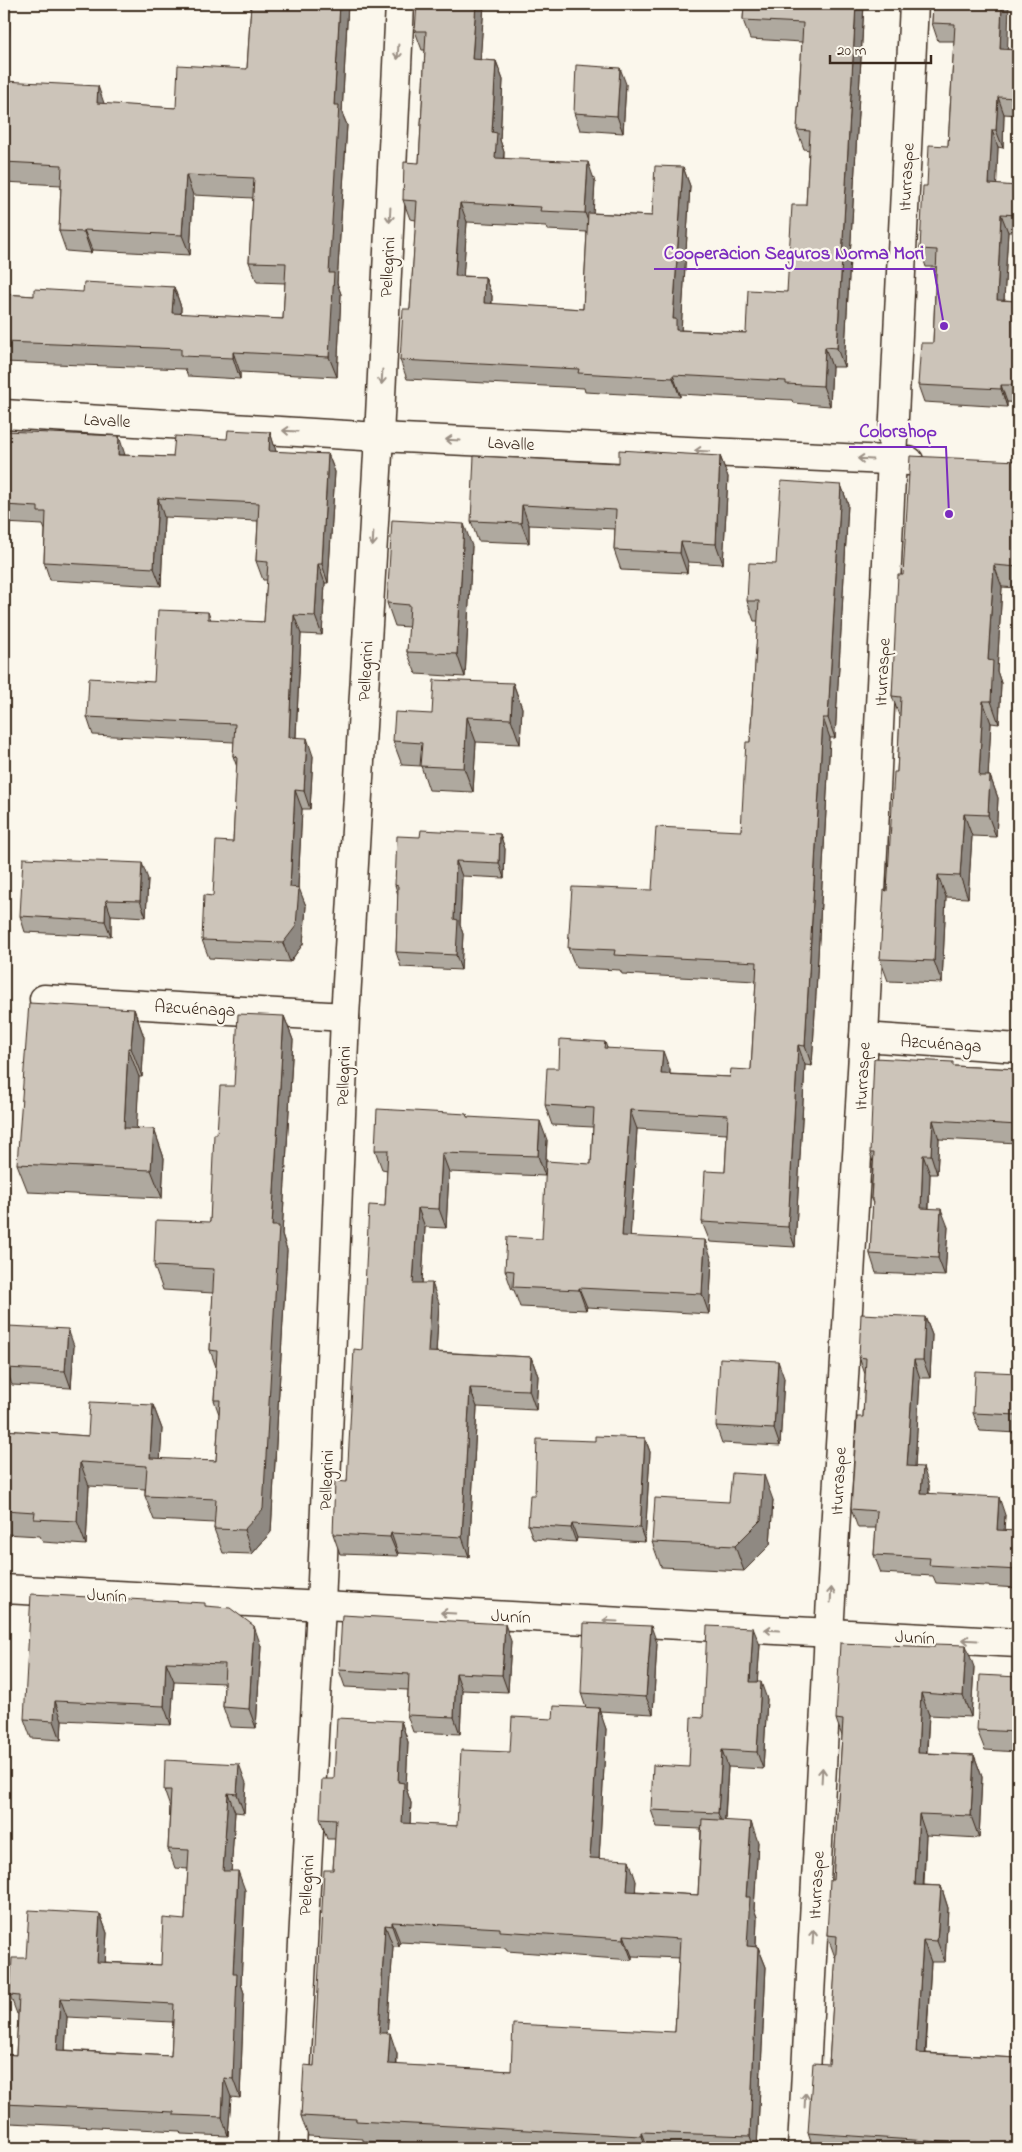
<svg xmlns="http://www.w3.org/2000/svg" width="1022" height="2152" viewBox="0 0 1022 2152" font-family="'Indie Flower',sans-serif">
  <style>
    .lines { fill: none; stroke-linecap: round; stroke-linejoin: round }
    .minor-casing { stroke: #3b2a1e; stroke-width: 31 }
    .minor { stroke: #fbf7ec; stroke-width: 28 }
    .wall { fill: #afa99f; stroke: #3b2a1e; fill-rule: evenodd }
    .shaded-wall { fill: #8f8982; stroke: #3b2a1e }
    .building { fill: #ccc4b9; stroke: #3b2a1e; fill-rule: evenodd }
    .oneway { stroke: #9b9085 }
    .labels { text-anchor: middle; stroke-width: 4.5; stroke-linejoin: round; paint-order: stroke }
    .street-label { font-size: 18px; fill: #3b2a1e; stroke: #fbf7ec }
    .leader { fill: none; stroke: #7b2cbf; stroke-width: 2 }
    .callout-dot { fill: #7b2cbf; stroke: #fbf7ec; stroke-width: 2 }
    .callout-label { font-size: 19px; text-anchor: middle; font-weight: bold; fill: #7b2cbf; stroke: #fbf7ec; stroke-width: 4.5; stroke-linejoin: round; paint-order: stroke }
  </style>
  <rect width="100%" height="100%" fill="#fbf7ec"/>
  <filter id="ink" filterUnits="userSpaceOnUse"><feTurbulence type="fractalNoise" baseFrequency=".02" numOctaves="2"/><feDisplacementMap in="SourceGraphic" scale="10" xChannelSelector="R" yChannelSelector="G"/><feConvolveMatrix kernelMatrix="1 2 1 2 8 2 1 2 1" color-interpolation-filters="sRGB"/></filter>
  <g filter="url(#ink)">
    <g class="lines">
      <!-- minor casing -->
      <g class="minor-casing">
        <g id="minor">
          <path d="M 4,414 L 379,437 L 909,461"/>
          <path d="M 44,999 L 345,1017"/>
          <path d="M 864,1037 L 1018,1048"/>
          <path d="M 4,1589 L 1018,1643"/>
          <path d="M 292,2148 L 321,1606 L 345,1017 L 379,437 L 400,4"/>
          <path d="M 802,2148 L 829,1633 L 864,1037 L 914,4"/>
        </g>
      </g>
      <!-- minor -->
      <use href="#minor" class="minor"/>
    </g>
    <!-- wall -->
    <g class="wall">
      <path d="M 4,4 L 10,12 L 6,81 L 104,104 L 176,108 L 247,69 L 251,4 L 348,4 L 342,113 L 347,125 L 337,283 L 341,294 L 337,377 L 240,372 L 240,379 L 188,376 L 185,369 L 4,362 L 4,294 L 34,296 L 174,287 L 181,307 L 181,314 L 283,319 L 285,283 L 257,282 L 249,262 L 253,198 L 193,195 L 190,255 L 92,250 L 91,253 L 66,251 L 59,231 L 61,185 L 4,182 L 4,194 Z"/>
      <path d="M 484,4 L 480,60 L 496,61 L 503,80 L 500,140 L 504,152 L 504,159 L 595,182 L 593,213 L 652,216 L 683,167 L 690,186 L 681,330 L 746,333 L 787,292 L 806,205 L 809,150 L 804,149 L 797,130 L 802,42 L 750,39 L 743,20 L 744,4 L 864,4 L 844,367 L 832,367 L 830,406 L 793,403 L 792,400 L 680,394 L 680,397 L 585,392 L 584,388 L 407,379 L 400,360 L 410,309 L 416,220 L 410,219 L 403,200 L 419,163 L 425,50 L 422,50 L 415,31 ZM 467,222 L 546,226 L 547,230 L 587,232 L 583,309 L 492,304 L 492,296 L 485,277 L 463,276 Z"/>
      <path d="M 933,4 L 1007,49 L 1018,50 L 1018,115 L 1004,114 L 1003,148 L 998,147 L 996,185 L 1018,186 L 1018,232 L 1008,232 L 1004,300 L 1018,301 L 1018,403 L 1007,402 L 1007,407 L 924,402 L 918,385 L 933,343 L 936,267 L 926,267 L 920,249 L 927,186 L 948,146 L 954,41 L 938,41 L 932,23 Z"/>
      <path d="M 626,84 L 623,133 L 580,130 L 574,113 Z"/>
      <path d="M 4,431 L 125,455 L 173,457 L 227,439 L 270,432 L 276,452 L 328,454 L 335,472 L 328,583 L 325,583 L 322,635 L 301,634 L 296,737 L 313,756 L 310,809 L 302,809 L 298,888 L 306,906 L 303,944 L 290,962 L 209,958 L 202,940 L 213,896 L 233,842 L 237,767 L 233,756 L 234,742 L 93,735 L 87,717 L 154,682 L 208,612 L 211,620 L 264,622 L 267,580 L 263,580 L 256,561 L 258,521 L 164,517 L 161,586 L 50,580 L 44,562 L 45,530 L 43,525 L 4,523 Z"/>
      <path d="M 720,456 L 728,477 L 723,564 L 688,562 L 687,573 L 621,570 L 614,550 L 615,529 L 529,525 L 529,543 L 478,541 L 471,521 L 619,463 Z"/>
      <path d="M 1018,461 L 1018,588 L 1002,587 L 997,671 L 1001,683 L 999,724 L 991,723 L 988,776 L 990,776 L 998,798 L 996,837 L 972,836 L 968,898 L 946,897 L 942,983 L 888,981 L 880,959 L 887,891 L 897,772 L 900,718 L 892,696 L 903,575 Z"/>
      <path d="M 841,485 L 848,504 L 835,738 L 830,738 L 812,1066 L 805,1065 L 795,1247 L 710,1242 L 702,1222 L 725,1172 L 727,1134 L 637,1129 L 630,1237 L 712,1260 L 709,1314 L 587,1307 L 586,1310 L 520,1307 L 514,1290 L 512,1290 L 505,1270 L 542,1239 L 591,1164 L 593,1127 L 552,1125 L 545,1105 L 559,1068 L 605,1042 L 607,1048 L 670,1070 L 670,1074 L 730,1077 L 751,1070 L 756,981 L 622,974 L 620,970 L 576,968 L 568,948 L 741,831 L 750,742 L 758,621 L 754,621 L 747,601 Z"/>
      <path d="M 472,546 L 465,677 L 416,674 L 407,652 L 409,627 L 395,626 L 387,603 Z"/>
      <path d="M 513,683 L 522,708 L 520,744 L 476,742 L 473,792 L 429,790 L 421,766 L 402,765 L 393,741 L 432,714 Z"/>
      <path d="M 500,834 L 505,849 L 504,878 L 462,876 L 460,925 L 463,934 L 461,970 L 401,967 L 396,952 L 398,895 L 395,885 L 420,837 Z"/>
      <path d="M 148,879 L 146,917 L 111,915 L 111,936 L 25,932 L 20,916 Z"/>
      <path d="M 134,1009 L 144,1037 L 142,1077 L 139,1077 L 136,1128 L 154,1129 L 164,1158 L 162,1198 L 28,1192 L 17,1164 Z"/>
      <path d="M 284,1016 L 293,1040 L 282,1234 L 287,1250 L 271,1532 L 252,1554 L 223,1553 L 214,1529 L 215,1523 L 154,1520 L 145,1496 L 145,1489 L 89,1486 L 86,1545 L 43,1542 L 40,1536 L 4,1534 L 4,1430 L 88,1436 L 153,1405 L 162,1429 L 160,1459 L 216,1461 L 219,1414 L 214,1400 L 216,1367 L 210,1350 L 213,1293 L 163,1290 L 154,1266 L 210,1222 L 217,1134 L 234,1086 Z"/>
      <path d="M 955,1066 L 1018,1069 L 1018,1143 L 939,1139 L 937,1174 L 930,1174 L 929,1208 L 948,1227 L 945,1276 L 876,1273 L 870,1254 L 873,1204 L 871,1199 L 873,1162 L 870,1153 Z"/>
      <path d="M 467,1114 L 468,1117 L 547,1140 L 545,1176 L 449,1172 L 446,1228 L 425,1227 L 422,1283 L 439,1303 L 436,1352 L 531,1357 L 538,1376 L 536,1410 L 477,1407 L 469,1557 L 398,1553 L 398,1556 L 340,1554 L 333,1534 L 347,1482 L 362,1350 L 385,1206 L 387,1170 L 382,1169 L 375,1150 Z"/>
      <path d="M 925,1317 L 932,1335 L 930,1378 L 920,1378 L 915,1466 L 929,1485 L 929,1493 L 1005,1515 L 1004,1531 L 1018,1531 L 1018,1588 L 936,1583 L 933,1576 L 881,1573 L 874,1555 L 876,1528 L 858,1528 L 851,1509 L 863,1417 L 865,1374 L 859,1357 Z"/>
      <path d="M 74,1346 L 71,1388 L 12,1385 L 6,1368 Z"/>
      <path d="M 1018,1373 L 1018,1433 L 980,1431 L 973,1413 Z"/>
      <path d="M 784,1378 L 780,1446 L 722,1443 L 716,1426 Z"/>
      <path d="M 645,1438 L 650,1452 L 645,1542 L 577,1538 L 576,1542 L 533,1539 L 528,1525 L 535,1495 L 595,1441 Z"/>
      <path d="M 773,1500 L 770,1545 L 744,1571 L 661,1567 L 652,1542 L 729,1502 Z"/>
      <path d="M 206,1606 L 261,1646 L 256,1728 L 230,1727 L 223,1707 L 224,1683 L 174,1681 L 171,1725 L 62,1720 L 61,1740 L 31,1738 L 24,1719 Z"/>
      <path d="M 511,1641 L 508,1692 L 462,1690 L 460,1734 L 413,1732 L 407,1715 L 408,1690 L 345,1687 L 339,1670 Z"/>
      <path d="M 657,1643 L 653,1714 L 599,1711 L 606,1729 L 599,1859 L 636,1881 L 635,1891 L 698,1895 L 701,1829 L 657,1827 L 651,1810 L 689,1767 L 703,1718 L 760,1645 L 757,1682 L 767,1699 L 763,1769 L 728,1767 L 725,1820 L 758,1842 L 754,1909 L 757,1917 L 756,1947 L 758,1947 L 766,1967 L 757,2148 L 498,2148 L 363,2141 L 363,2139 L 308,2136 L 301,2116 L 314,2066 L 333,1870 L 335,1839 L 327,1839 L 320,1818 L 334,1779 L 401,1721 L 408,1742 L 406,1788 L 411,1803 L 410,1824 L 457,1826 L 510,1752 L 553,1719 L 586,1708 L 581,1693 ZM 400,1942 L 506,1948 L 507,1951 L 632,1960 L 632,1956 L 679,1958 L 675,2032 L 511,2071 L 397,2065 L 397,2054 L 387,2033 L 393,1946 L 399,1946 Z"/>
      <path d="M 974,1667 L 971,1717 L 929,1715 L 927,1753 L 974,1755 L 982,1777 L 979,1838 L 926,1835 L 924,1885 L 941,1886 L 948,1908 L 945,1962 L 931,1962 L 926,2053 L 1018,2058 L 1018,2148 L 813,2148 L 808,2133 L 829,2064 L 836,1957 L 835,1957 L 827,1935 L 833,1880 L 842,1736 L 836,1719 Z"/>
      <path d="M 1018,1677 L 1018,1752 L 985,1750 L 977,1730 Z"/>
      <path d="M 246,1783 L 244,1813 L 235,1812 L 231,1871 L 245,1890 L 241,1984 L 244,1993 L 240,2098 L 231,2097 L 228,2136 L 181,2134 L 180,2131 L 10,2123 L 10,2133 L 4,2132 L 4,2054 L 16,2055 L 18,2014 L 17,2014 L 10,1995 L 26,1958 L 100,1914 L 107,1933 L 105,1962 L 161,1965 L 185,1920 L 188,1869 L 175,1868 L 168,1849 L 170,1807 L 164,1790 ZM 67,2017 L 173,2022 L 171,2056 L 65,2050 Z"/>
    </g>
    <!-- shaded-wall -->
    <g class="shaded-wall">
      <path d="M 4,4 L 7,4 L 10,12 L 5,101 L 4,97 Z"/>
      <path d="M 340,4 L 348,4 L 342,113 L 347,125 L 337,283 L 341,294 L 337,377 L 329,357 L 329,273 L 334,105 Z"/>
      <path d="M 476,4 L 484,4 L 479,79 L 472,59 Z"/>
      <path d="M 856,4 L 864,4 L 844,367 L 837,348 Z"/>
      <path d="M 1002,4 L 1009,4 L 1007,66 L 1000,49 Z"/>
      <path d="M 496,61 L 503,80 L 500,140 L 504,152 L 502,177 L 495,158 L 492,132 Z"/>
      <path d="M 620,68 L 626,84 L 623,133 L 617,116 Z"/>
      <path d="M 98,86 L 105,106 L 97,103 Z"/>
      <path d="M 998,97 L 1004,114 L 1003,148 L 996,130 Z"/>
      <path d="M 992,130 L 998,147 L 996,202 L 989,184 Z"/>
      <path d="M 588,162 L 595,182 L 592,232 L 585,213 Z"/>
      <path d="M 683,167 L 690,186 L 681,332 L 676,330 L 673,319 Z"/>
      <path d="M 186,175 L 193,195 L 190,255 L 182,235 Z"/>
      <path d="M 460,203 L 467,222 L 462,295 L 455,276 Z"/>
      <path d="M 1001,214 L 1008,232 L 1003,317 L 997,300 Z"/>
      <path d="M 84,230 L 92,250 L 91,253 L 84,232 Z"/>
      <path d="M 485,277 L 492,296 L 491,322 L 484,303 Z"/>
      <path d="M 174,287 L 181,307 L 180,334 L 172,313 Z"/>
      <path d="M 825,347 L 832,367 L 830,406 L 823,386 Z"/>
      <path d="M 233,352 L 240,372 L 240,379 L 233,358 Z"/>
      <path d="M 673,375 L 680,394 L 680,397 L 673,378 Z"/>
      <path d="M 1001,385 L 1007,402 L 1007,407 L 1001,389 Z"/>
      <path d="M 270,432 L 276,451 L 275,470 L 269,451 Z"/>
      <path d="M 119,436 L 125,455 L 118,455 Z"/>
      <path d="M 328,454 L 335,472 L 328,583 L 322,564 Z"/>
      <path d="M 720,456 L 728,477 L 723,564 L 716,544 Z"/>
      <path d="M 841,485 L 848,504 L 835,738 L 828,718 Z"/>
      <path d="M 158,498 L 164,517 L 161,586 L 154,568 Z"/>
      <path d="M 522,505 L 529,525 L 529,543 L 521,523 Z"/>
      <path d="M 464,524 L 472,546 L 465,677 L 457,654 Z"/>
      <path d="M 681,542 L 688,562 L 687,573 L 680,553 Z"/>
      <path d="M 318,564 L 325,583 L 322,635 L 315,616 Z"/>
      <path d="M 994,565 L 1002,587 L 997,671 L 1001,683 L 999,724 L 991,701 L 988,660 Z"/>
      <path d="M 294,615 L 301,634 L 295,755 L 289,737 Z"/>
      <path d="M 513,683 L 522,708 L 520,744 L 511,719 Z"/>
      <path d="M 983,701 L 991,723 L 987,798 L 979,776 Z"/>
      <path d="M 467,717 L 476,742 L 473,792 L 464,768 Z"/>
      <path d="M 823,718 L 830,738 L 812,1066 L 805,1046 Z"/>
      <path d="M 307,738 L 313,756 L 310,809 L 304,791 Z"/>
      <path d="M 990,776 L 998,798 L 996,837 L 988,815 Z"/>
      <path d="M 295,790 L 302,809 L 297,906 L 290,887 Z"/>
      <path d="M 964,814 L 972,836 L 968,898 L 960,876 Z"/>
      <path d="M 500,834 L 505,849 L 504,878 L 499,863 Z"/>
      <path d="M 456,861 L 462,876 L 460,925 L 463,934 L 461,970 L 456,955 L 454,919 Z"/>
      <path d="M 142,863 L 148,879 L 146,917 L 140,901 Z"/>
      <path d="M 938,875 L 946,897 L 942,983 L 934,961 Z"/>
      <path d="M 299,888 L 306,906 L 303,944 L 290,962 L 283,943 Z"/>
      <path d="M 106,900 L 111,915 L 111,936 L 105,921 Z"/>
      <path d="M 134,1009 L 144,1037 L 142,1077 L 131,1048 Z"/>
      <path d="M 284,1016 L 293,1040 L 282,1234 L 287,1250 L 271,1532 L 252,1554 L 244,1530 L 272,1226 Z"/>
      <path d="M 798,1045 L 805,1065 L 795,1247 L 788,1227 Z"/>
      <path d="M 128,1048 L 139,1077 L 135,1156 L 124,1128 Z"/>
      <path d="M 663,1051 L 670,1070 L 668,1093 L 661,1074 Z"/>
      <path d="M 630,1110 L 637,1129 L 629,1256 L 622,1236 Z"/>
      <path d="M 933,1120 L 939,1139 L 937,1174 L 931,1155 Z"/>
      <path d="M 540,1121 L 547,1140 L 545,1176 L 538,1156 Z"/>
      <path d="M 154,1129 L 164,1158 L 162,1198 L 151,1170 Z"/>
      <path d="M 442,1153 L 449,1172 L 446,1228 L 439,1209 Z"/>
      <path d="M 923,1155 L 930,1174 L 928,1226 L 921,1208 Z"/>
      <path d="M 418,1208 L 425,1227 L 421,1302 L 413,1283 Z"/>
      <path d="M 941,1209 L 948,1227 L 945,1276 L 938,1258 Z"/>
      <path d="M 705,1240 L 712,1260 L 709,1314 L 702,1294 Z"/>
      <path d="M 432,1283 L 439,1303 L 435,1371 L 428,1352 Z"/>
      <path d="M 579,1288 L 587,1307 L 586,1310 L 579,1290 Z"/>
      <path d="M 925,1317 L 932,1335 L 930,1378 L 923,1360 Z"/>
      <path d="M 68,1329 L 74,1346 L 71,1388 L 65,1371 Z"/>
      <path d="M 531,1357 L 538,1376 L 536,1410 L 529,1390 Z"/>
      <path d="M 914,1360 L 920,1378 L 914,1484 L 907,1466 Z"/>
      <path d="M 778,1361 L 784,1378 L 780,1446 L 774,1429 Z"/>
      <path d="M 470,1388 L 477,1407 L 469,1557 L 462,1537 Z"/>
      <path d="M 153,1405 L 162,1429 L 159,1482 L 150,1458 Z"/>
      <path d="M 645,1438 L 650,1452 L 645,1542 L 640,1528 Z"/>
      <path d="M 80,1462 L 89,1486 L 86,1545 L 77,1521 Z"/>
      <path d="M 923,1467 L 929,1485 L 928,1511 L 921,1493 Z"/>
      <path d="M 764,1475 L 773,1500 L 770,1545 L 744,1571 L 735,1546 Z"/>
      <path d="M 999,1497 L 1005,1515 L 1003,1548 L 997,1530 Z"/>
      <path d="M 572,1524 L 577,1538 L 576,1542 L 571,1528 Z"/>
      <path d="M 391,1533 L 398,1553 L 398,1556 L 390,1537 Z"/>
      <path d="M 505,1624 L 511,1641 L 508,1692 L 502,1675 Z"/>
      <path d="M 254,1626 L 261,1646 L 256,1728 L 249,1709 Z"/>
      <path d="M 651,1626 L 657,1643 L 653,1714 L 646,1697 Z"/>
      <path d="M 753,1628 L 760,1645 L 756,1699 L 750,1682 Z"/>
      <path d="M 966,1645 L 974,1667 L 971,1717 L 963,1696 Z"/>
      <path d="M 166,1662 L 174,1681 L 171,1725 L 164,1706 Z"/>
      <path d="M 456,1673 L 462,1690 L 460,1734 L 454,1717 Z"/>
      <path d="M 761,1682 L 767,1699 L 763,1769 L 757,1752 Z"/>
      <path d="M 921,1693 L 929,1715 L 925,1774 L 918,1753 Z"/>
      <path d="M 55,1701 L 62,1720 L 61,1740 L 54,1721 Z"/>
      <path d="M 599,1708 L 606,1729 L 598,1879 L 590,1858 Z"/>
      <path d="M 401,1721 L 408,1742 L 406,1788 L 411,1803 L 409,1844 L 402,1823 L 398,1782 Z"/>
      <path d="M 4,1741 L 6,1746 L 4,1783 Z"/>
      <path d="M 722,1750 L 728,1767 L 724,1830 L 718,1813 Z"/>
      <path d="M 974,1755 L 982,1777 L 979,1838 L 971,1816 Z"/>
      <path d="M 239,1764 L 246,1783 L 244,1813 L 237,1794 Z"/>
      <path d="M 228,1793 L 235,1812 L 230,1890 L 223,1871 Z"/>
      <path d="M 919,1814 L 926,1835 L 922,1906 L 915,1885 Z"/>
      <path d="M 751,1822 L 758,1842 L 754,1909 L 757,1917 L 755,1967 L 747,1946 L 746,1897 Z"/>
      <path d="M 629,1860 L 636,1881 L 634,1911 L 627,1891 Z"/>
      <path d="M 238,1871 L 245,1890 L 241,1984 L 244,1993 L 240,2098 L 233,2079 L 233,1974 Z"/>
      <path d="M 941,1886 L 948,1908 L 945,1962 L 937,1941 Z"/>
      <path d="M 100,1914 L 107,1933 L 104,1981 L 97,1962 Z"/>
      <path d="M 392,1922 L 400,1942 L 399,1946 L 392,1926 Z"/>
      <path d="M 385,1925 L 393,1946 L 386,2053 L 379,2033 Z"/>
      <path d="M 624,1935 L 632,1956 L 632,1960 L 624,1939 Z"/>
      <path d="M 923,1940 L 931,1962 L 924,2074 L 916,2053 Z"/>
      <path d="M 758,1947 L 766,1967 L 757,2148 L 754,2148 L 750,2136 Z"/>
      <path d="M 60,1998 L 67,2017 L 64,2069 L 57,2050 Z"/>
      <path d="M 390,2033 L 397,2054 L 395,2085 L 388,2064 Z"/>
      <path d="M 224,2078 L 231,2097 L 228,2136 L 222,2117 Z"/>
      <path d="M 4,2105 L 10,2123 L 10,2133 L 4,2116 Z"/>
      <path d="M 641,2132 L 647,2148 L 645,2148 L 641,2136 Z"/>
    </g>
    <!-- building -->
    <g class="building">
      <path d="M 251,4 L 340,4 L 334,105 L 339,105 L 329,273 L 334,273 L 329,357 L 233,352 L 233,358 L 181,356 L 181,349 L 4,342 L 4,294 L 34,296 L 34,289 L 83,292 L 84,282 L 174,287 L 172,313 L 283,319 L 286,263 L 249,262 L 254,178 L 186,175 L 182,235 L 84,230 L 84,232 L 59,231 L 62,165 L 4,162 L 4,81 L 98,86 L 97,103 L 176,108 L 178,65 L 247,69 Z"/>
      <path d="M 417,4 L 476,4 L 472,59 L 496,61 L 492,132 L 497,133 L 495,158 L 588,162 L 585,213 L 540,211 L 541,207 L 460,203 L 455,276 L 485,277 L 484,303 L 583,309 L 588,213 L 652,216 L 655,166 L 683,167 L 673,319 L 676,319 L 676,330 L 746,333 L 748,290 L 787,292 L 792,205 L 806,205 L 810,131 L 797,130 L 803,23 L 743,20 L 744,4 L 856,4 L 837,348 L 825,347 L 823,386 L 786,384 L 786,381 L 673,375 L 673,378 L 578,373 L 579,369 L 400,360 L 403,309 L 410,309 L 417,201 L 403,200 L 404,162 L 419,163 L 426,31 L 415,31 Z"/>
      <path d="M 933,4 L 1002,4 L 1000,49 L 1018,50 L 1018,98 L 998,97 L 996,130 L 992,130 L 989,184 L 1018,186 L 1018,215 L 1001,214 L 997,300 L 1018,301 L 1018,385 L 1001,385 L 1001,389 L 918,385 L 921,343 L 933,343 L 937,250 L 920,249 L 923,186 L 927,186 L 929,145 L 948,146 L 955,24 L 932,23 Z"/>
      <path d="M 576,65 L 620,68 L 617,116 L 574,113 Z"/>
      <path d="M 228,430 L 270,432 L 269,451 L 328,454 L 322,564 L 318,564 L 315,616 L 294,615 L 289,737 L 307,738 L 304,791 L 295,790 L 290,887 L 299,888 L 296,926 L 283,943 L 202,940 L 204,895 L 213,896 L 216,841 L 233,842 L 237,757 L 233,756 L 235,724 L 87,717 L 89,678 L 154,682 L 158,610 L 208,612 L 208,619 L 264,622 L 268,562 L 256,561 L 259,503 L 158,498 L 154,568 L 44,562 L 46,512 L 38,512 L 38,507 L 4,505 L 4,431 L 119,436 L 118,455 L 173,457 L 175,436 L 227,439 Z"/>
      <path d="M 619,450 L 720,456 L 716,544 L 681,542 L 680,553 L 614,550 L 616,510 L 522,505 L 521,523 L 471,521 L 474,456 L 619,463 Z"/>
      <path d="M 910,456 L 1018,461 L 1018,567 L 994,565 L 988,660 L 993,661 L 991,701 L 983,701 L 979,776 L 990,776 L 988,815 L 964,814 L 960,876 L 938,875 L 934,961 L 880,959 L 884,890 L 887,891 L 894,772 L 897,772 L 901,697 L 892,696 L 898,575 L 903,575 Z"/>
      <path d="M 781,481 L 841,485 L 828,718 L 823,718 L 805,1046 L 798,1045 L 788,1227 L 702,1222 L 705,1171 L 725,1172 L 728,1115 L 630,1110 L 622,1236 L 705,1240 L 702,1294 L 579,1288 L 579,1290 L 513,1287 L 514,1271 L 505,1270 L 507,1237 L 542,1239 L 546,1161 L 591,1164 L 594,1108 L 545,1105 L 547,1068 L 559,1068 L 560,1039 L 605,1042 L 604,1048 L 663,1051 L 661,1074 L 730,1077 L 731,1069 L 751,1070 L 757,962 L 614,955 L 615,950 L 568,948 L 572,887 L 652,890 L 656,827 L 741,831 L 746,742 L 750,742 L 759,601 L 747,601 L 749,563 L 776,564 Z"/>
      <path d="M 392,520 L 464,524 L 457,654 L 407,652 L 410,605 L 387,603 Z"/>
      <path d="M 434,680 L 513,683 L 511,719 L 467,717 L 464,768 L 420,766 L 422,743 L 393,741 L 395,712 L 432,714 Z"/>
      <path d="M 421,830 L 500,834 L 499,863 L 456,861 L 454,919 L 458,920 L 456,955 L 396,952 L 398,886 L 395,885 L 397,836 L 420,837 Z"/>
      <path d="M 23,858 L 142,863 L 140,901 L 106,900 L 105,921 L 20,916 Z"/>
      <path d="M 29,1003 L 134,1009 L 131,1048 L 128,1048 L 124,1128 L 154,1129 L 151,1170 L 17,1164 Z"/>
      <path d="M 238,1014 L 284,1016 L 272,1226 L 279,1226 L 263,1509 L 244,1530 L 214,1529 L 216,1499 L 145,1496 L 147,1466 L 80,1462 L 77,1521 L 34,1519 L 35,1512 L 4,1510 L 4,1430 L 88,1436 L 90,1402 L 153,1405 L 150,1458 L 216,1461 L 220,1400 L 214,1400 L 217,1351 L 210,1350 L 214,1269 L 154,1266 L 156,1220 L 210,1222 L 214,1134 L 217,1134 L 220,1086 L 234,1086 Z"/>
      <path d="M 874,1058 L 953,1062 L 953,1066 L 1018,1069 L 1018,1125 L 933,1120 L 931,1155 L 923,1155 L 921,1208 L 941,1209 L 938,1258 L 870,1254 L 873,1199 L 871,1199 L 874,1153 L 870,1153 Z"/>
      <path d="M 377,1109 L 467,1114 L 467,1117 L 540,1121 L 538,1156 L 442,1153 L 439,1209 L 418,1208 L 413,1283 L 432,1283 L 428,1352 L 531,1357 L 529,1390 L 470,1388 L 462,1537 L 391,1533 L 390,1537 L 333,1534 L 335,1481 L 347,1482 L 354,1349 L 362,1350 L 369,1205 L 385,1206 L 388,1150 L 375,1150 Z"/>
      <path d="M 861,1314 L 925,1317 L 923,1360 L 914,1360 L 907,1466 L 923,1467 L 921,1493 L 999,1497 L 997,1530 L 1018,1531 L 1018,1570 L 929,1565 L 930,1558 L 874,1555 L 877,1511 L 851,1509 L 857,1417 L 863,1417 L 866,1358 L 859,1357 Z"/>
      <path d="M 8,1326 L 68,1329 L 65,1371 L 6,1368 Z"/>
      <path d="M 720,1358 L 778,1361 L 774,1429 L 716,1426 Z"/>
      <path d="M 975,1371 L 1018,1373 L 1018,1415 L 973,1413 Z"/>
      <path d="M 595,1436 L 645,1438 L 640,1528 L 572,1524 L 571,1528 L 528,1525 L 530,1495 L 535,1495 L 537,1439 L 595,1441 Z"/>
      <path d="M 732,1473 L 764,1475 L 761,1520 L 735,1546 L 652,1542 L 655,1498 L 729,1502 Z"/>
      <path d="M 31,1594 L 205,1603 L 205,1606 L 230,1608 L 254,1626 L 249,1709 L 223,1707 L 225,1664 L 166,1662 L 164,1706 L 55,1701 L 54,1721 L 24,1719 Z"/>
      <path d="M 342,1615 L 505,1624 L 502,1675 L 456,1673 L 454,1717 L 407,1715 L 409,1674 L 339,1670 Z"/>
      <path d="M 584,1623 L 651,1626 L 646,1697 L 581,1693 Z"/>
      <path d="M 707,1626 L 753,1628 L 750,1682 L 761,1682 L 757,1752 L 722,1750 L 718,1813 L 651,1810 L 653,1765 L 689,1767 L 691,1717 L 703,1718 Z"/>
      <path d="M 840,1643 L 934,1647 L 934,1644 L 966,1645 L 963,1696 L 921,1693 L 918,1753 L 974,1755 L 971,1816 L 919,1814 L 915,1885 L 941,1886 L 937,1941 L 923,1940 L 916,2053 L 1018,2058 L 1018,2147 L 808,2133 L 813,2063 L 829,2064 L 837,1936 L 827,1935 L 830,1880 L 833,1880 L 843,1720 L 836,1719 Z"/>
      <path d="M 980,1675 L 1018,1677 L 1018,1732 L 977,1730 Z"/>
      <path d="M 554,1706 L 599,1708 L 590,1858 L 629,1860 L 627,1891 L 698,1895 L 702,1819 L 751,1822 L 746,1897 L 750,1897 L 747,1946 L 758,1947 L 750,2136 L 641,2132 L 641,2136 L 356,2121 L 356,2119 L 301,2116 L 304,2065 L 314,2066 L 324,1870 L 333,1870 L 336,1819 L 320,1818 L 322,1779 L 334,1779 L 337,1718 L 401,1721 L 398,1782 L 404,1783 L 402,1823 L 457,1826 L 461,1750 L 510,1752 L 512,1717 L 553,1719 ZM 392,1922 L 500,1928 L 500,1931 L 624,1939 L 624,1935 L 680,1939 L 675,2032 L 513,2024 L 511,2071 L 388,2064 L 390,2033 L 379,2033 L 385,1925 L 392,1926 Z"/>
      <path d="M 165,1760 L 239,1764 L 237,1794 L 228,1793 L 223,1871 L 238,1871 L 233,1974 L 237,1974 L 233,2079 L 224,2078 L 222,2117 L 174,2115 L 174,2112 L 4,2104 L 4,2054 L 16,2055 L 19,1996 L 10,1995 L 12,1958 L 26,1958 L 29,1910 L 100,1914 L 97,1962 L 161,1965 L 163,1918 L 185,1920 L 189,1850 L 168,1849 L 171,1790 L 164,1790 ZM 60,1998 L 174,2004 L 171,2056 L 57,2050 Z"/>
    </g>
    <!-- one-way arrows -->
    <defs><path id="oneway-shaft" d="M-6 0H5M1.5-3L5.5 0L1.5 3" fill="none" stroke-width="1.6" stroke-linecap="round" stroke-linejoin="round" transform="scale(1.25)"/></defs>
    <g class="oneway">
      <use href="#oneway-shaft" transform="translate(398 52) rotate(93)"/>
      <use href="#oneway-shaft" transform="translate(390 215) rotate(93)"/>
      <use href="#oneway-shaft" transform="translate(382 377) rotate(93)"/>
      <use href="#oneway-shaft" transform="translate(290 431) rotate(-177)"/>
      <use href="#oneway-shaft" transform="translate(453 440) rotate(-177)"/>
      <use href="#oneway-shaft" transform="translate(702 451) rotate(-177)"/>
      <use href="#oneway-shaft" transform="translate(865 459) rotate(-177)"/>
      <use href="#oneway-shaft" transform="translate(373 539) rotate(93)"/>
      <use href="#oneway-shaft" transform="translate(831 1595) rotate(-87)"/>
      <use href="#oneway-shaft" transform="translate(448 1613) rotate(-177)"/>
      <use href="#oneway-shaft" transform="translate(610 1621) rotate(-177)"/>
      <use href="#oneway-shaft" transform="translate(772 1630) rotate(-177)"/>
      <use href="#oneway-shaft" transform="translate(970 1640) rotate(-177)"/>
      <use href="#oneway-shaft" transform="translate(822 1775) rotate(-87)"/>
      <use href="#oneway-shaft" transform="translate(813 1937) rotate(-87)"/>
      <use href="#oneway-shaft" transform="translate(805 2100) rotate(-87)"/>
    </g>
  </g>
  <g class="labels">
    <!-- street labels -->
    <g class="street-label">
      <text transform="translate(906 177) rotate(-87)" y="6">Iturraspe</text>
      <text transform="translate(387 267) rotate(-87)" y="6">Pellegrini</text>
      <text transform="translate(107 420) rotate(3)" y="6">Lavalle</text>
      <text transform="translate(511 443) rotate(3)" y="6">Lavalle</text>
      <text transform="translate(365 671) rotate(-87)" y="6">Pellegrini</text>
      <text transform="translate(882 672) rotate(-87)" y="6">Iturraspe</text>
      <text transform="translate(195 1008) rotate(3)" y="6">Azcuénaga</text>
      <text transform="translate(941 1043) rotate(4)" y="6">Azcuénaga</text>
      <text transform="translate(343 1076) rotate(-88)" y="6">Pellegrini</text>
      <text transform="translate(862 1076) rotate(-87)" y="6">Iturraspe</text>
      <text transform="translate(326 1480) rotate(-88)" y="6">Pellegrini</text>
      <text transform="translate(838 1481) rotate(-87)" y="6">Iturraspe</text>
      <text transform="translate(107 1595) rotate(3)" y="6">Junín</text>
      <text transform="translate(511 1616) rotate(3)" y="6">Junín</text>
      <text transform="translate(915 1637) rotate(3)" y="6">Junín</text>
      <text transform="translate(306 1885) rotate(-87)" y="6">Pellegrini</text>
      <text transform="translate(816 1885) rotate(-87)" y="6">Iturraspe</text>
    </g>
  </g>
  <!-- callouts -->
  <path class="leader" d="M944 326L934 269H654M949 514L946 447H849"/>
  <g class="callout-dot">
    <circle cx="944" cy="326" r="5"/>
    <circle cx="949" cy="514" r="5"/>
  </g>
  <g class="callout-label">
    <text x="794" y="259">Cooperacion Seguros Norma Mori</text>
    <text x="898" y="437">Colorshop</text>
  </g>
  <!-- margin -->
  <rect width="1022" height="2152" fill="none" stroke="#fbf7ec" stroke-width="20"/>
  <rect x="10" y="10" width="1002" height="2132" fill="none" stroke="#3b2a1e" stroke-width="2" filter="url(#ink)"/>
  <!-- scale -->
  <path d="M830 55v8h101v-8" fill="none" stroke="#3b2a1e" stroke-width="2.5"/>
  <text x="837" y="55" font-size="15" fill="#3b2a1e" stroke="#fbf7ec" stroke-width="4" paint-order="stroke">20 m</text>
</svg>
